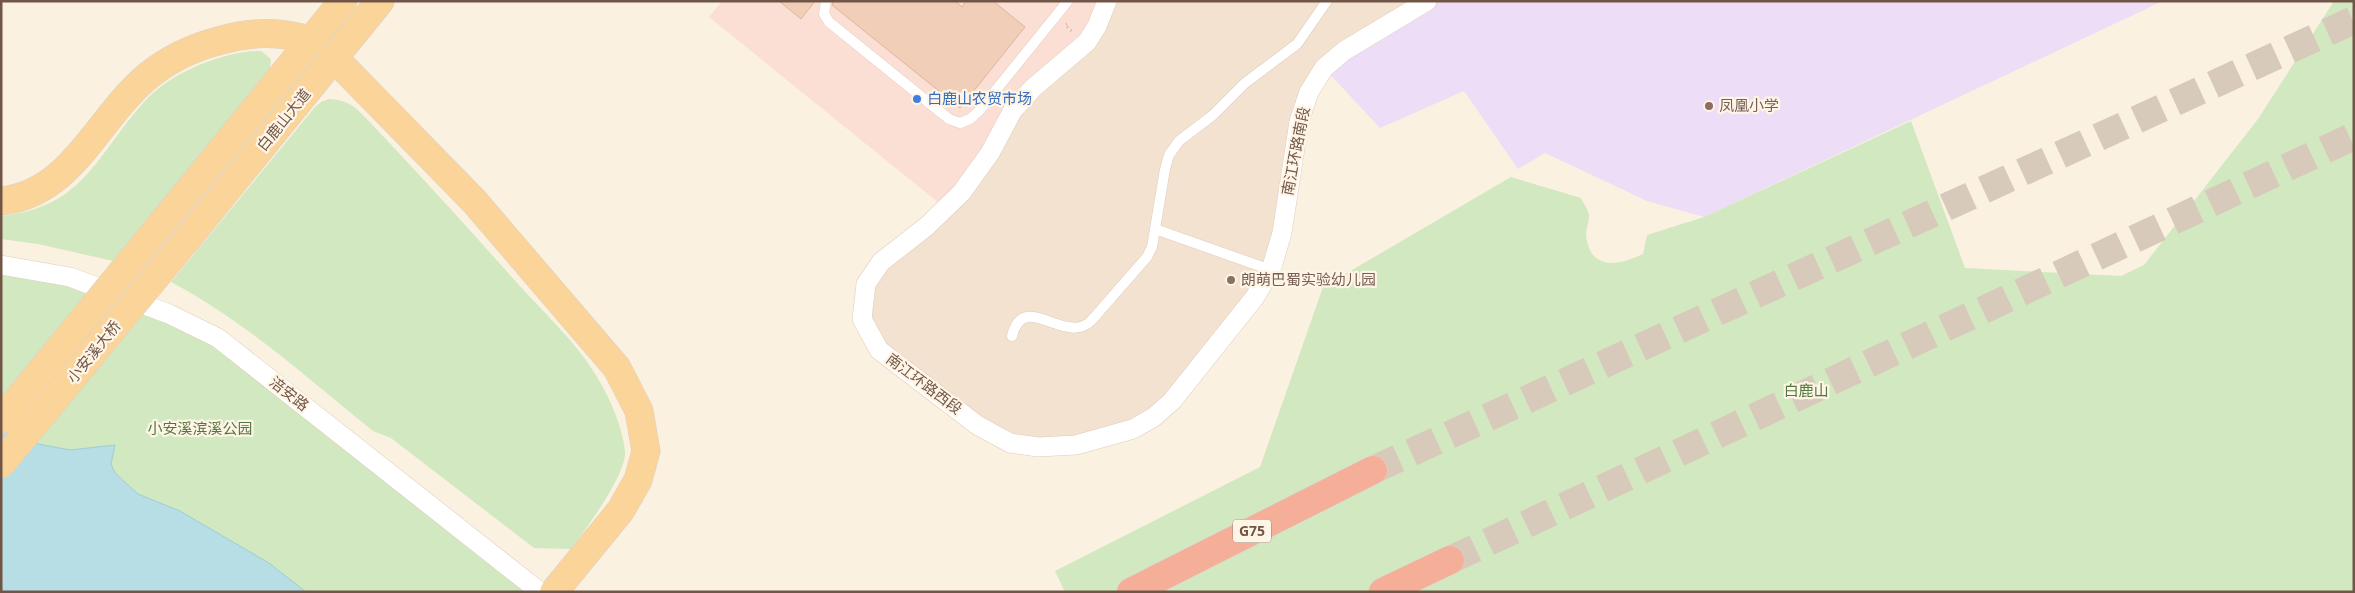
<svg xmlns="http://www.w3.org/2000/svg" width="2355" height="593" viewBox="0 0 2355 593" font-family="'Open Sans','Noto Sans SC',sans-serif">
  <style>
    .residential { fill: #f3e2cf }
    .commercial { fill: #fcdfd4 }
    .education { fill: #eeddf7 }
    .green { fill: #d1e8c0 }
    .water { fill: #b6dee4; stroke: #9ccdd6 }
    .building { fill: #f0ceb8; stroke: #e2b499 }
    .lines { fill: none; stroke-linecap: round; stroke-linejoin: round }
    .motorway-tunnel { stroke: #d8caba; stroke-width: 28; stroke-dasharray: 28 14; stroke-linecap: butt }
    .service-casing { stroke: #dfccbd; stroke-width: 11 }
    .minor-casing { stroke: #dfccbd; stroke-width: 20 }
    .primary-casing { stroke: #dad3cf; stroke-width: 29 }
    .motorway-casing { stroke: #dad3cf; stroke-width: 29 }
    .path { stroke: #d5b19c; stroke-width: 3; stroke-dasharray: 1 4; stroke-linecap: butt }
    .service { stroke: #fff; stroke-width: 10 }
    .minor { stroke: #fff; stroke-width: 19 }
    .primary { stroke: #fad499; stroke-width: 28 }
    .motorway { stroke: #f5af98; stroke-width: 28 }
    .primary-bridge-casing { stroke: #dad3cf; stroke-width: 29; stroke-linecap: butt }
    .primary-bridge { stroke: #fad499; stroke-width: 28 }
    .shop-dot { fill: #3f7fe0; stroke: #fff5e6; stroke-width: 2 }
    .education-dot { fill: #8d6e63; stroke: #fff5e6; stroke-width: 2 }
    .labels { text-anchor: middle; stroke-width: 4.5; stroke-linejoin: round; paint-order: stroke }
    .shield { fill: #fff5e6; stroke: #9c8677; stroke-width: 1 }
    .shield-label { font-size: 14px; font-weight: bold; fill: #715648 }
    .shop-label { font-size: 15px; fill: #366cbe; stroke: #fff5e6; text-anchor: start }
    .education-label { font-size: 15px; fill: #785e54; stroke: #fff5e6; text-anchor: start }
    .street-label { font-size: 15px; fill: #715648; stroke: #fff5e6 }
    .park-label { font-size: 15px; fill: #527841; stroke: #fff5e6 }
  </style>
  <rect width="100%" height="100%" fill="#fbf1e0"/>
  <!-- residential -->
  <path class="residential" d="M 1107,1 L 1427,1 L 1344,51 L 1309,92 L 1271,270 L 1172,401 L 1076,445 L 1010,443 L 879,350 L 862,319 L 866,284 L 927,226 Z"/>
  <!-- commercial -->
  <path class="commercial" d="M 722,1 L 1107,1 L 1097,26 L 1033,88 L 945,208 L 709,17 Z"/>
  <!-- education -->
  <path class="education" d="M 1427,1 L 2163,1 L 1704,217 L 1647,201 L 1545,153 L 1518,169 L 1464,91 L 1380,128 L 1324,68 Z"/>
  <!-- green -->
  <g class="green">
    <path d="M 2334,1 L 2354,1 L 2354,592 L 1065,592 L 1055,571 L 1260,467 L 1323,287 L 1511,177 L 1581,198 C 1583,203 1589,210 1589,216 C 1589,222 1586,229 1586,235 C 1590,271 1618,266 1643,254 L 1647,235 L 1704,217 L 1911,121 L 1965,268 L 2121,276 L 2144,265 L 2258,119 Z"/>
    <path d="M 252,51 L 261,51 L 271,59 L 270,69 L 113,261 L 38,244 L 1,239 L 1,216 C 84,207 95,157 144,102 C 169,74 215,55 252,51 Z"/>
    <path d="M 329,99 C 343,100 351,103 361,113 C 415,169 467,227 519,285 C 545,314 577,343 597,377 C 610,398 622,426 625,451 C 627,474 585,530 571,549 L 534,548 L 391,438 L 373,431 C 308,379 245,321 171,282 L 315,107 L 321,102 Z"/>
    <path d="M 1,265 L 70,277 L 218,338 L 540,592 L 306,592 L 269,563 L 180,511 L 138,494 L 115,473 L 111,464 L 115,446 L 70,450 L 38,444 L 1,421 Z"/>
  </g>
  <!-- water -->
  <path class="water" d="M 1,421 L 38,444 L 70,450 L 115,445 L 111,464 L 115,473 L 138,494 L 180,511 L 269,563 L 306,592 L 1,592 Z"/>
  <!-- building -->
  <g class="building">
    <path d="M 779,1 L 815,1 L 801,19 Z"/>
    <path d="M 833,1 L 955,1 L 962,7 L 966,1 L 993,1 L 1025,27 L 960,108 L 832,5 Z"/>
  </g>
  <g class="lines">
    <!-- motorway-tunnel -->
    <g class="motorway-tunnel">
      <path d="M 1373,470 L 2354,20"/>
      <path d="M 1450,560 L 2354,136"/>
    </g>
    <!-- service casing -->
    <g class="service-casing">
      <g id="service">
        <path d="M 826,1 L 824,14 L 829,22 L 949,119 L 960,123 L 970,119 L 979,111 L 1067,2"/>
        <path d="M 1155,229 L 1271,270"/>
        <path d="M 1012,336 C 1023,289 1065,346 1091,321 L 1147,257 L 1152,247 L 1165,169 L 1169,155 L 1179,141 L 1213,115 L 1245,83 L 1297,44 L 1327,1"/>
      </g>
    </g>
    <!-- minor casing -->
    <g class="minor-casing">
      <g id="minor">
        <path d="M 1107,1 L 1097,26 L 1087,42 L 1033,88 L 1013,110 L 990,153 L 962,192 L 927,226 L 881,262 L 866,284 L 862,319 L 879,350 L 977,425 L 1010,443 L 1038,447 L 1076,445 L 1133,429 L 1154,417 L 1172,401 L 1255,297 L 1271,270 L 1282,233 L 1299,122 L 1309,92 L 1324,68 L 1344,51 L 1427,1"/>
        <path d="M 1,265 L 70,277 L 169,314 L 218,338 L 540,592"/>
      </g>
    </g>
    <!-- primary casing -->
    <g class="primary-casing">
      <g id="primary">
        <path d="M 335,59 L 474,201 L 617,368 L 639,411 L 646,451 L 638,480 L 621,510 L 554,592"/>
        <path d="M 1,201 C 64,195 92,133 131,92 C 155,66 184,50 218,41 C 250,32 279,30 311,41"/>
        <path d="M 163,222 L 343,1"/>
        <path d="M 187,239 L 380,1"/>
      </g>
    </g>
    <!-- motorway casing -->
    <g class="motorway-casing">
      <g id="motorway">
        <path d="M 1131,592 L 1373,470"/>
        <path d="M 1383,592 L 1450,560"/>
      </g>
    </g>
    <!-- path -->
    <path class="path" d="M 1067,24 L 1065,25 L 1074,33"/>
    <!-- service -->
    <use href="#service" class="service"/>
    <!-- minor -->
    <use href="#minor" class="minor"/>
    <!-- primary -->
    <use href="#primary" class="primary"/>
    <!-- motorway -->
    <use href="#motorway" class="motorway"/>
    <!-- primary-bridge casing -->
    <g class="primary-bridge-casing">
      <g id="primary-bridge">
        <path d="M 1,420 L 163,222"/>
        <path d="M 1,464 L 187,239"/>
      </g>
    </g>
    <!-- primary-bridge -->
    <use href="#primary-bridge" class="primary-bridge"/>
  </g>
  <!-- markers -->
  <circle class="shop-dot" cx="917" cy="99" r="5"/>
  <g class="education-dot">
    <circle cx="1709" cy="106" r="5"/>
    <circle cx="1231" cy="280" r="5"/>
  </g>
  <g class="labels">
    <!-- shield labels -->
    <rect class="shield" x="1233" y="519.5" width="38" height="23" rx="4"/>
    <g class="shield-label">
      <text x="1252" y="536">G75</text>
    </g>
    <!-- shop labels -->
    <g class="shop-label">
      <text x="927" y="104">白鹿山农贸市场</text>
    </g>
    <!-- education labels -->
    <g class="education-label">
      <text x="1719" y="111">凤凰小学</text>
      <text x="1241" y="285">朗萌巴蜀实验幼儿园</text>
    </g>
    <!-- street labels -->
    <g class="street-label">
      <text transform="translate(284 120) rotate(-51)" y="5">白鹿山大道</text>
      <text transform="translate(1296 151) rotate(-79)" y="5">南江环路南段</text>
      <text transform="translate(94 352) rotate(-51)" y="5">小安溪大桥</text>
      <text transform="translate(924 384) rotate(37)" y="5">南江环路西段</text>
      <text transform="translate(289 394) rotate(38)" y="5">涪安路</text>
    </g>
    <!-- park labels -->
    <g class="park-label">
      <text x="1806" y="396">白鹿山</text>
      <text x="200" y="434">小安溪滨溪公园</text>
    </g>
  </g>
  <!-- border -->
  <rect width="2355" height="593" fill="none" stroke="#715648" stroke-width="5"/>
</svg>
